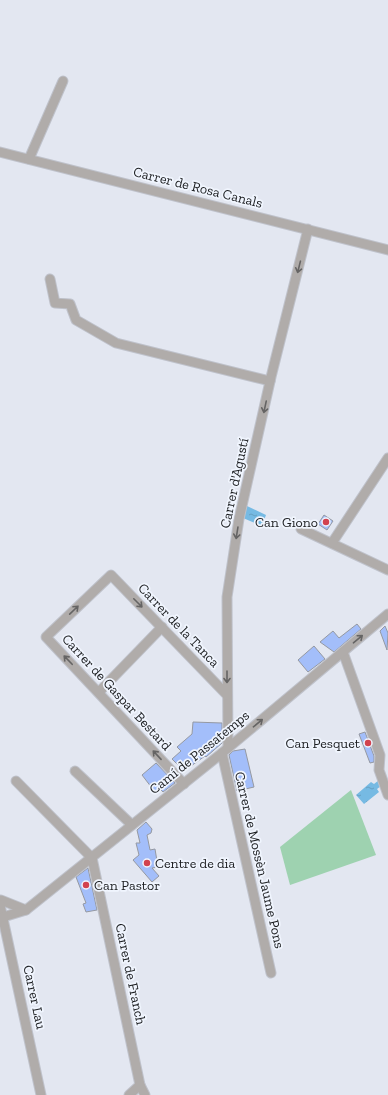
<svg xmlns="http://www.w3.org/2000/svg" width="388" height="1095" viewBox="0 0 388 1095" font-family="'Zilla Slab',serif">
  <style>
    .grass { fill: #9ed2b0 }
    .water { fill: url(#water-ripples) }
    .building { fill: #a3befa; stroke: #9599a2 }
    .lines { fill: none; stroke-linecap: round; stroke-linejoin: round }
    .minor-casing { stroke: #bfc2cb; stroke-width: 11 }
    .minor { stroke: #b0acaa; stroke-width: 9 }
    .oneway { stroke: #656464 }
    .poi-dot { fill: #d2424f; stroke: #f0f5fe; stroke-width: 1.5 }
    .labels { text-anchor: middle; stroke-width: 3.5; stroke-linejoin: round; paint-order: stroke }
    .street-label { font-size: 14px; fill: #1a1c1f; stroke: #f0f5fe }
    .poi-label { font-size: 14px; fill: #1a1c1f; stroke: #f0f5fe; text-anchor: end }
  </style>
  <defs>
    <pattern id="water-ripples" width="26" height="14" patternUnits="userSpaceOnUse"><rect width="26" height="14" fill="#76bae3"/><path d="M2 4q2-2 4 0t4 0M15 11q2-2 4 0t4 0" fill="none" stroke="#669fc2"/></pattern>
  </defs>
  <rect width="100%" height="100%" fill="#e3e7f1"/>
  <!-- grass -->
  <path class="grass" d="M 351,790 L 376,855 L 290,885 L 280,847 Z"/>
  <!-- water -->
  <g class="water">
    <path d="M 247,506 L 266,515 L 262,526 L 243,518 Z"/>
    <path d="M 379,780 L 381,786 L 377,789 L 379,792 L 364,804 L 356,795 L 371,782 L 374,784 Z"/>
  </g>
  <!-- building -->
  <g class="building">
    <path d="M 324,515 L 333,521 L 327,530 L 318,524 Z"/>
    <path d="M 357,624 L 361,629 L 334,652 L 320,642 L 333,631 L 339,638 Z"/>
    <path d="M 385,626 L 388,633 L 387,650 L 380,631 Z"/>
    <path d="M 314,646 L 325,659 L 308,672 L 298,660 Z"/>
    <path d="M 193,722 L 222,723 L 222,743 L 206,757 L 205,756 L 184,771 L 172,759 L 181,751 L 177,747 L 192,734 Z"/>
    <path d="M 365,732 L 374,756 L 374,762 L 370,763 L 359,734 Z"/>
    <path d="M 245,749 L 254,787 L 237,791 L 229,755 L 233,751 Z"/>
    <path d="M 156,763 L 175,783 L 163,792 L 160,789 L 155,792 L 142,775 Z"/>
    <path d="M 146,822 L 152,829 L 151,833 L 147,835 L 150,850 L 155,849 L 158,867 L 152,868 L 159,876 L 152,882 L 133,860 L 139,855 L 136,843 L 140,843 L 137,830 Z"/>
    <path d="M 88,868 L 97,910 L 86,912 L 83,904 L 86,903 L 76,877 Z"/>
  </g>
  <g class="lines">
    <!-- minor casing -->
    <g class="minor-casing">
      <g id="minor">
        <path d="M 0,152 L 388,250"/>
        <path d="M 29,159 L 63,81"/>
        <path d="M 50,279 L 55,303 L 70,304 L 76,320 L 116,343 L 270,381"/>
        <path d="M 301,529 L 388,570"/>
        <path d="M 332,543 L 388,458"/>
        <path d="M 343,652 L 380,755 L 379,770 L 388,795"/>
        <path d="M 99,692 L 162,627"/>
        <path d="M 228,748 L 227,597 L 239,519 L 271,377 L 308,229"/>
        <path d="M 222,753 L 271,973"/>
        <path d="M 75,771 L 132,825"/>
        <path d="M 16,781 L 92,858 L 140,1085 L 145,1095"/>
        <path d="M 184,784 L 46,637 L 111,575 L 227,695"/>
        <path d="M 1,900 L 26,910"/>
        <path d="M 0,905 L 41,1095"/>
        <path d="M 0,918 L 26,910 L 222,753 L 388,614"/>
        <path d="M 129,1095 L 140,1085"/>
      </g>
    </g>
    <!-- minor -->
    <use href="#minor" class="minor"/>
  </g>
  <!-- one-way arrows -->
  <defs><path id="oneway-shaft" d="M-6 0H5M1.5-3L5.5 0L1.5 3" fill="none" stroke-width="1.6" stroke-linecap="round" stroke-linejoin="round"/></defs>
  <g class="oneway">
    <use href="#oneway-shaft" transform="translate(299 267) rotate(104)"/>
    <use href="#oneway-shaft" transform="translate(265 407) rotate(102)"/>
    <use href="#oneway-shaft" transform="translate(237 533) rotate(99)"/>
    <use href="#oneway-shaft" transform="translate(138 603) rotate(45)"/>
    <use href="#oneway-shaft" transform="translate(74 610) rotate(-44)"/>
    <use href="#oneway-shaft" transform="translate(358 639) rotate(-40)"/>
    <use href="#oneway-shaft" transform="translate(68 660) rotate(-134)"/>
    <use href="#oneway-shaft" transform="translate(227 677) rotate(90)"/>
    <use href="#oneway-shaft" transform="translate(258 723) rotate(-40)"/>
    <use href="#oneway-shaft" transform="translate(157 755) rotate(-133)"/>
  </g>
  <!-- markers -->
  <g class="poi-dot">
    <circle cx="326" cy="522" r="4"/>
    <circle cx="368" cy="743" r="4"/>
    <circle cx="147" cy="863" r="4"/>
    <circle cx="86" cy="885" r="4"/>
  </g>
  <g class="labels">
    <!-- street labels -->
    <g class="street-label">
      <text transform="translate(198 187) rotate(14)" y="5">Carrer de Rosa Canals</text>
      <text transform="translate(234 483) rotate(-78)" y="5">Carrer d'Agustí</text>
      <text transform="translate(179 625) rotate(46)" y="5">Carrer de la Tanca</text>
      <text transform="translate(117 692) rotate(47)" y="5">Carrer de Gaspar Bestard</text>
      <text transform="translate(199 752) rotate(-39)" y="5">Camí de Passatemps</text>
      <text transform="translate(260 860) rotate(77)" y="5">Carrer de Mossèn Jaume Pons</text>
      <text transform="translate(131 974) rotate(78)" y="5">Carrer de Franch</text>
      <text transform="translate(35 997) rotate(78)" y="5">Carrer Lau</text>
    </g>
    <!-- poi labels -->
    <g class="poi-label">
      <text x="318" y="527">Can Giono</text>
      <text x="360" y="748">Can Pesquet</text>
      <text x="155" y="868" text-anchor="start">Centre de dia</text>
      <text x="94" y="890" text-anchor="start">Can Pastor</text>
    </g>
  </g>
</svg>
